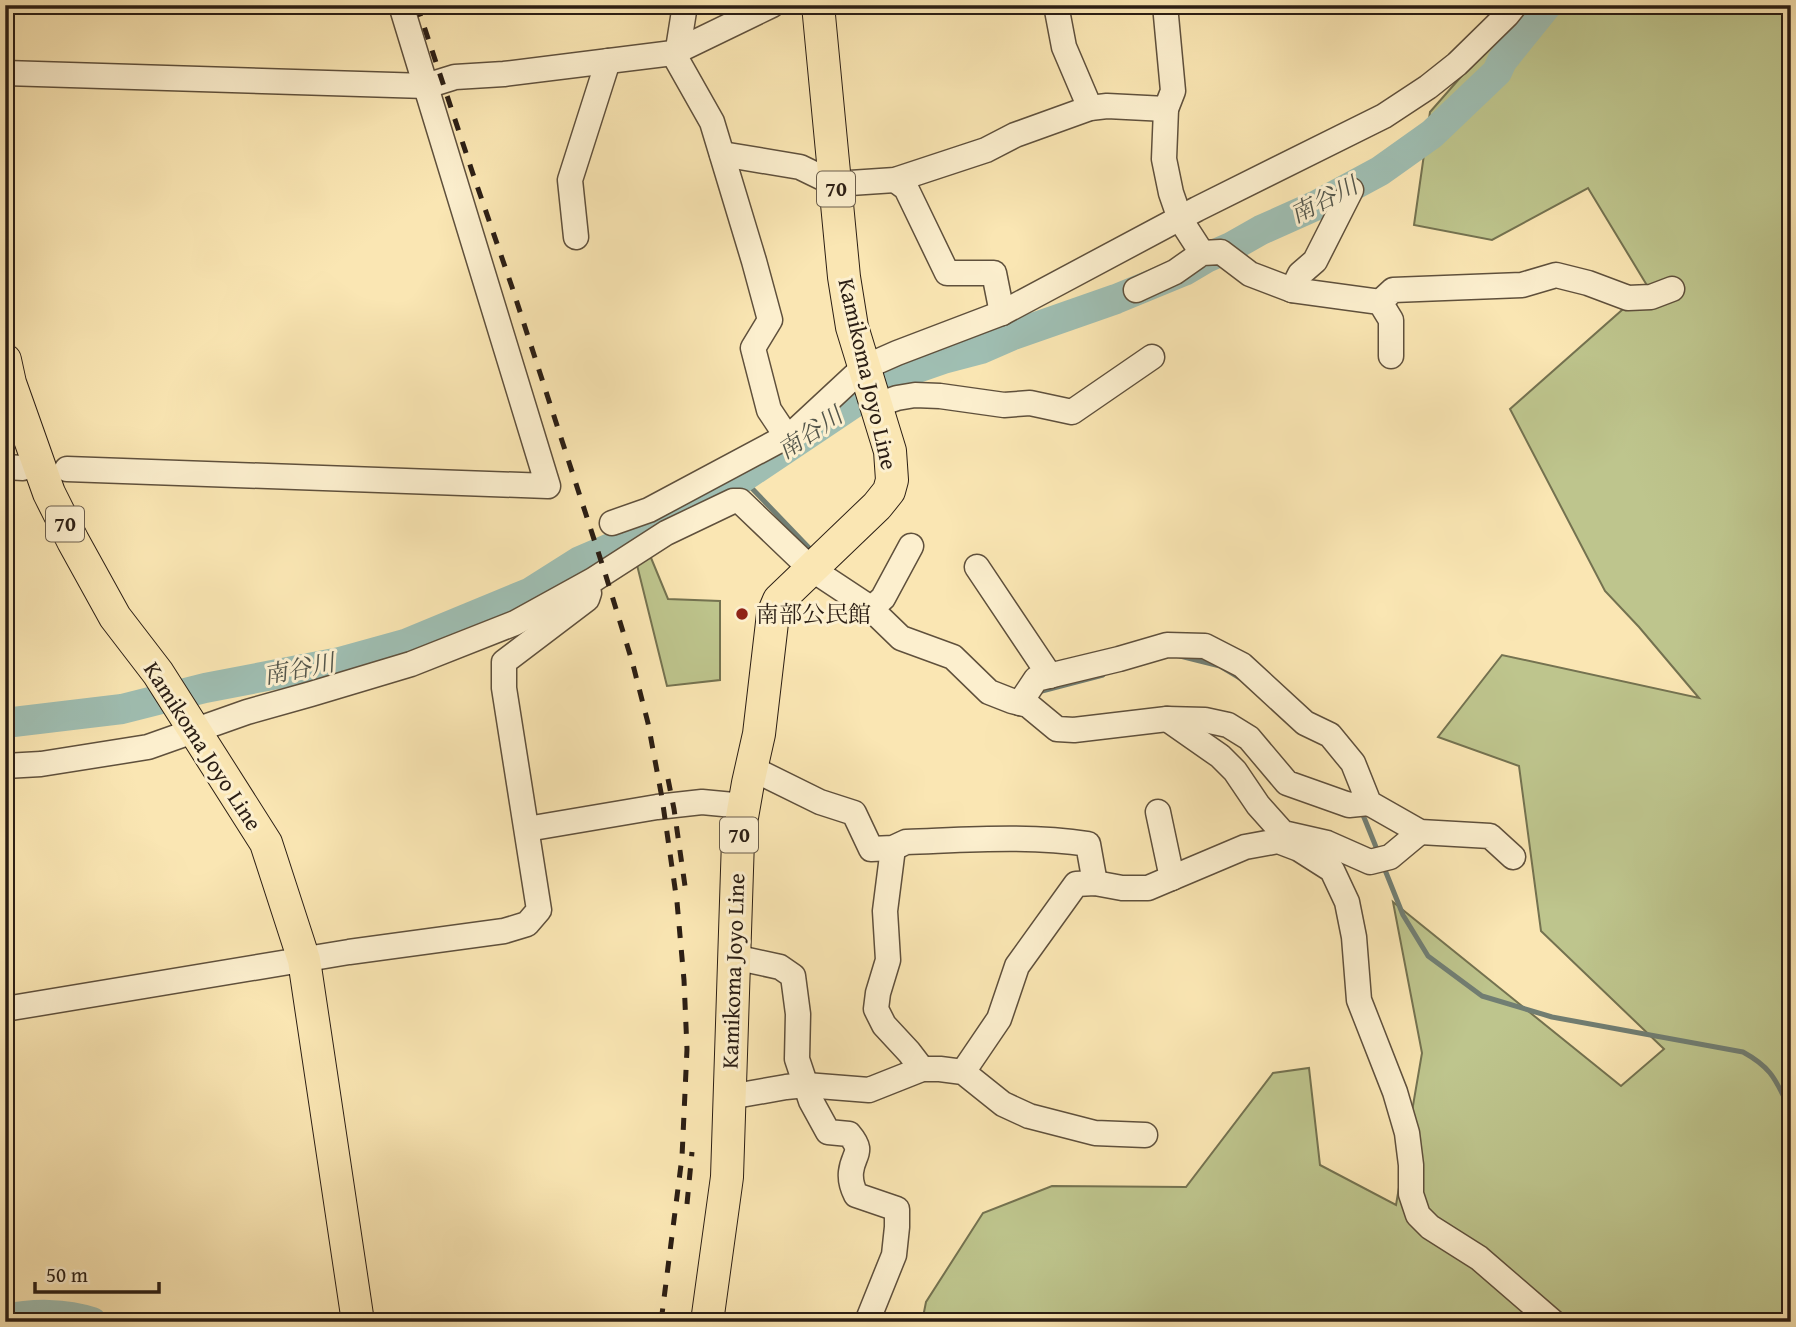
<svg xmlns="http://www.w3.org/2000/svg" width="1796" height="1327" viewBox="0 0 1796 1327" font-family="'Gentium Book Plus','Noto Serif JP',serif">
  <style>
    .green { fill: #bec58d; stroke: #747250; stroke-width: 2 }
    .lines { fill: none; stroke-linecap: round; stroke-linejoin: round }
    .stream { stroke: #717e73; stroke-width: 5 }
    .river { stroke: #9fbeb2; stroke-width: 30 }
    .minor-casing { stroke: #5f503c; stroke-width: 27 }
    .major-casing { stroke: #2b1e14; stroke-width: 34 }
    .minor { stroke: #fcefce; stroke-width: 24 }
    .major { stroke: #fae6b3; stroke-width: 32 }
    .rail { stroke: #2b1e14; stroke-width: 5; stroke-dasharray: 12 12; stroke-linecap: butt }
    .poi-dot { fill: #8f2418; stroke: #fcefce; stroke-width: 2.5 }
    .labels { text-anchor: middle; stroke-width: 6; stroke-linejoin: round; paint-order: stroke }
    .shield { fill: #fcefce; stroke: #6a5d4c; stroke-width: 2 }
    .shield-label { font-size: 21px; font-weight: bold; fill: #2b1e14 }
    .street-label { font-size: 23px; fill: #2b1e14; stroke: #fcefce }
    .poi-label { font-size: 23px; fill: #2b1e14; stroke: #fcefce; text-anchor: start }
    .water-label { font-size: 24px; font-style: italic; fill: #54564b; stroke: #fcefce }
  </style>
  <rect width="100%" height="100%" fill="#fae6b3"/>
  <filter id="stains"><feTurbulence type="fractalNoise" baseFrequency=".00286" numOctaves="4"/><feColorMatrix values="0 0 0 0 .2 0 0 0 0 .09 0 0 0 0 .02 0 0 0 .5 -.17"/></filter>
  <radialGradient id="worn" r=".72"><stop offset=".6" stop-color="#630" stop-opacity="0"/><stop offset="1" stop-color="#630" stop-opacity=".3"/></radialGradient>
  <!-- green -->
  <g class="green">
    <path d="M 1524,5 L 1791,5 L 1791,1322 L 922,1322 L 926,1302 L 983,1213 L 1052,1186 L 1186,1187 L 1273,1073 L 1309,1068 L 1320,1165 L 1396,1205 L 1422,1053 L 1393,902 L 1621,1086 L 1664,1049 L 1541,931 L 1519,766 L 1438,737 L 1502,655 L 1699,698 L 1639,627 L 1605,591 L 1510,409 L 1648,287 L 1588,188 L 1492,240 L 1414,225 L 1430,112 Z"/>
    <path d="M 649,553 L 668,599 L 720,601 L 720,680 L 667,686 L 636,561 Z"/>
  </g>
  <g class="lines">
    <!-- stream -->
    <g class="stream">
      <path d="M 742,478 L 813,552"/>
      <path d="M 1180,656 L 1220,666 L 1240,678"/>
      <path d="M 1038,692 L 1103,675"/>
      <path d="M 1361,810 L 1378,852"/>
      <path d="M 1383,865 L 1403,915 L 1428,956 L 1482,996 L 1552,1017 L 1743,1052 C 1774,1069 1776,1082 1791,1111"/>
    </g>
    <!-- river -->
    <g class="river">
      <path d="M 5,723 L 122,709 L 205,688 L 340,662 L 405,644 L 531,592 L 580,561 L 615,546 L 679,511 L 742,478 L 894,376 L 943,359 L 981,349 L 1013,335 L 1116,299 L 1184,271 L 1206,258 L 1231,247 L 1261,230 L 1317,205 L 1380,171 L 1432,134 L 1497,72 L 1502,61 L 1547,5"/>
      <path d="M 5,1319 C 33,1313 65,1313 92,1322"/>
    </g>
    <!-- minor casing -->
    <g class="minor-casing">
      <g id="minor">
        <path d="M 1056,5 L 1064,47 L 1090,108"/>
        <path d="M 1165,5 L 1173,91 L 1166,109 L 1164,159 L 1171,193 L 1180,219 L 1202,253"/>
        <path d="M 678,49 L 685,5"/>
        <path d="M 673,53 L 712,122 L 754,261 L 770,320 L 753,348 L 769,410 L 781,428"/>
        <path d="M 5,73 L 426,86 L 455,77 L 504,74 L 673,53 L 772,5"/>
        <path d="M 722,154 L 800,167 L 835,184 L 895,180 L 986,150 L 1015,135 L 1090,108 L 1107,106 L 1166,109"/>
        <path d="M 895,180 L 906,188 L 947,273 L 994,273 L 1002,313"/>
        <path d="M 576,237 L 570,180 L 608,61"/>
        <path d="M 1136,290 L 1175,272 L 1202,253 L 1221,252 L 1250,274 L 1292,290 L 1380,302 L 1391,320 L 1391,356"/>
        <path d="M 1292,290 L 1300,274 L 1315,261 L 1351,190"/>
        <path d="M 1380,302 L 1393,290 L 1522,285 L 1556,275 L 1588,283 L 1628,298 L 1651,297 L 1672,289"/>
        <path d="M 877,405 L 897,398 L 915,395 L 940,396 L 1004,405 L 1030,403 L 1072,412 L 1152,357"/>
        <path d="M 5,467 L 23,468"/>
        <path d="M 67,469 L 548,486 L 401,5"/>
        <path d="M 612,523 L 649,510 L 793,433 L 863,368 L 897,353 L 1002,313 L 1197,209 L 1384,116 L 1428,87 L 1457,64 L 1507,15 L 1515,5"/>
        <path d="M 977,567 L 1050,676"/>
        <path d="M 871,609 L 883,598 L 911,546"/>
        <path d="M 1020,703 L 1036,679 L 1119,659 L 1167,645 L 1205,646 L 1242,665 L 1305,723 L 1330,735 L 1353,763 L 1369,803 L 1420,832 L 1490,836 L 1513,857"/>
        <path d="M 1167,719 L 1220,756 L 1235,771 L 1258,805 L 1283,833 L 1327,843 L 1370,862 L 1390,857 L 1420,832"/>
        <path d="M 5,766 L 41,764 L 148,747 L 247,712 L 311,694 L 411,664 L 515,623 L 593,580 L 666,533 L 733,501 L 740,501 L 810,568 L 869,607 L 901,638 L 953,657 L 989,692 L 1012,701 L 1028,705 L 1057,729 L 1074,730 L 1167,719 L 1205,720 L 1228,725 L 1249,738 L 1287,783 L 1349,805 L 1369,803"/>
        <path d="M 751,768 L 820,802 L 854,813 L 871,849 L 893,848 L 906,842 C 966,840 1028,835 1088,844 L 1095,883"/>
        <path d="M 1158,812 L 1172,878"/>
        <path d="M 527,829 L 657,807 L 702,802 L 744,806"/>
        <path d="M 893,848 L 885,911 L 888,960 L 878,993 L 876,1009 L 884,1025 L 909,1052 L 922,1069"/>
        <path d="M 734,957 L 780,967 L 793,976 L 798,1014 L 797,1059 L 811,1101 L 828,1132 L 849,1134 C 865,1153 853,1153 851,1172 C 850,1181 852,1187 856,1195 L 897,1209 L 897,1227 L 894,1255 L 867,1322"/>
        <path d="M 5,1009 L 349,952 L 504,931 L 527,924 L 539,910 L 504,688 L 504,662 L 587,599 L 589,593"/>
        <path d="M 963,1072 L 999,1019 L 1017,966 L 1076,884 L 1095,883 L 1122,888 L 1148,888 L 1245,847 L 1278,841 L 1299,849 L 1332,870 L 1347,902 L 1354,937 L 1359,1000 L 1395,1092 L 1407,1133 L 1411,1165 L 1411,1194 L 1418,1215 L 1430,1227 L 1479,1258 L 1553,1322"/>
        <path d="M 729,1097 L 786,1087 L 806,1085 L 869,1090 L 922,1069 L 940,1069 L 963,1072 L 1003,1104 L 1029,1116 L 1095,1133 L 1145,1135"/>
      </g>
    </g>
    <!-- major casing -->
    <g class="major-casing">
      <g id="major">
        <path d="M 5,360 L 10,383 L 49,493 L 73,541 L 115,617 L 158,673 L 266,843 L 304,960 L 358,1322"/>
        <path d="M 707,1322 L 727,1177 L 738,840 L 748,783 L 759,734 L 773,614 L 779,600 L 877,506 L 889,491 L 892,480 L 890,451 L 852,327 L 844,277 L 818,5"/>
      </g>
    </g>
    <!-- minor -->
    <use href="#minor" class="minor"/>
    <!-- major -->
    <use href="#major" class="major"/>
    <!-- rail -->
    <g class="rail">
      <path d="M 417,5 L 473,174 L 512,287 L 605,573 L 632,661 L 648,723 L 662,798 L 677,902 L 684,980 L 687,1049 L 682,1157 L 661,1322"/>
      <path d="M 668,779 L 674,809 L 685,886"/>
      <path d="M 687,1204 L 692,1152"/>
    </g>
  </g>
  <!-- markers -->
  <circle class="poi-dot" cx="742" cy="614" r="7"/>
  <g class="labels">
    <!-- shield labels -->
    <g class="shield">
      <rect x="817" y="171.5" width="38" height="35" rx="5"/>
      <rect x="46" y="506.5" width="38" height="35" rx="5"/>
      <rect x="720" y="817.5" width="38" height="35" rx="5"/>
    </g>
    <g class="shield-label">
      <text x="836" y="196">70</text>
      <text x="65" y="531">70</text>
      <text x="739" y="842">70</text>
    </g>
    <!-- street labels -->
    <g class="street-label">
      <text transform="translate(868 374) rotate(77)" y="8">Kamikoma Joyo Line</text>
      <text transform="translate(203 746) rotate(57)" y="8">Kamikoma Joyo Line</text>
      <text transform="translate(733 971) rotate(-88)" y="8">Kamikoma Joyo Line</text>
    </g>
    <!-- poi labels -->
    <g class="poi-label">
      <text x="756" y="622">南部公民館</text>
    </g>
    <!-- water labels -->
    <g class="water-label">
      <text transform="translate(1324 200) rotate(-27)" y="8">南谷川</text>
      <text transform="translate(810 433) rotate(-34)" y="8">南谷川</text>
      <text transform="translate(299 669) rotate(-11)" y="8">南谷川</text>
    </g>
  </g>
  <!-- margin -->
  <rect width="1796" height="1327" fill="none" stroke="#fae6b3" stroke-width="28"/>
  <rect x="7" y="7" width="1782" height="1313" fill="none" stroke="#2b1e14" stroke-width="3.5"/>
  <rect x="14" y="14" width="1768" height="1299" fill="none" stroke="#2b1e14" stroke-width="2"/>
  <!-- scale -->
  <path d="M35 1282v10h124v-10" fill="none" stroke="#2b1e14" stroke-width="3.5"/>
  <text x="46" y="1282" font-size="21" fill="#2b1e14" stroke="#fcefce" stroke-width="5" paint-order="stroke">50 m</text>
  <rect width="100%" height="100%" filter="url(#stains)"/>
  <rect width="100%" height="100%" fill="url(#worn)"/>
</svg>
